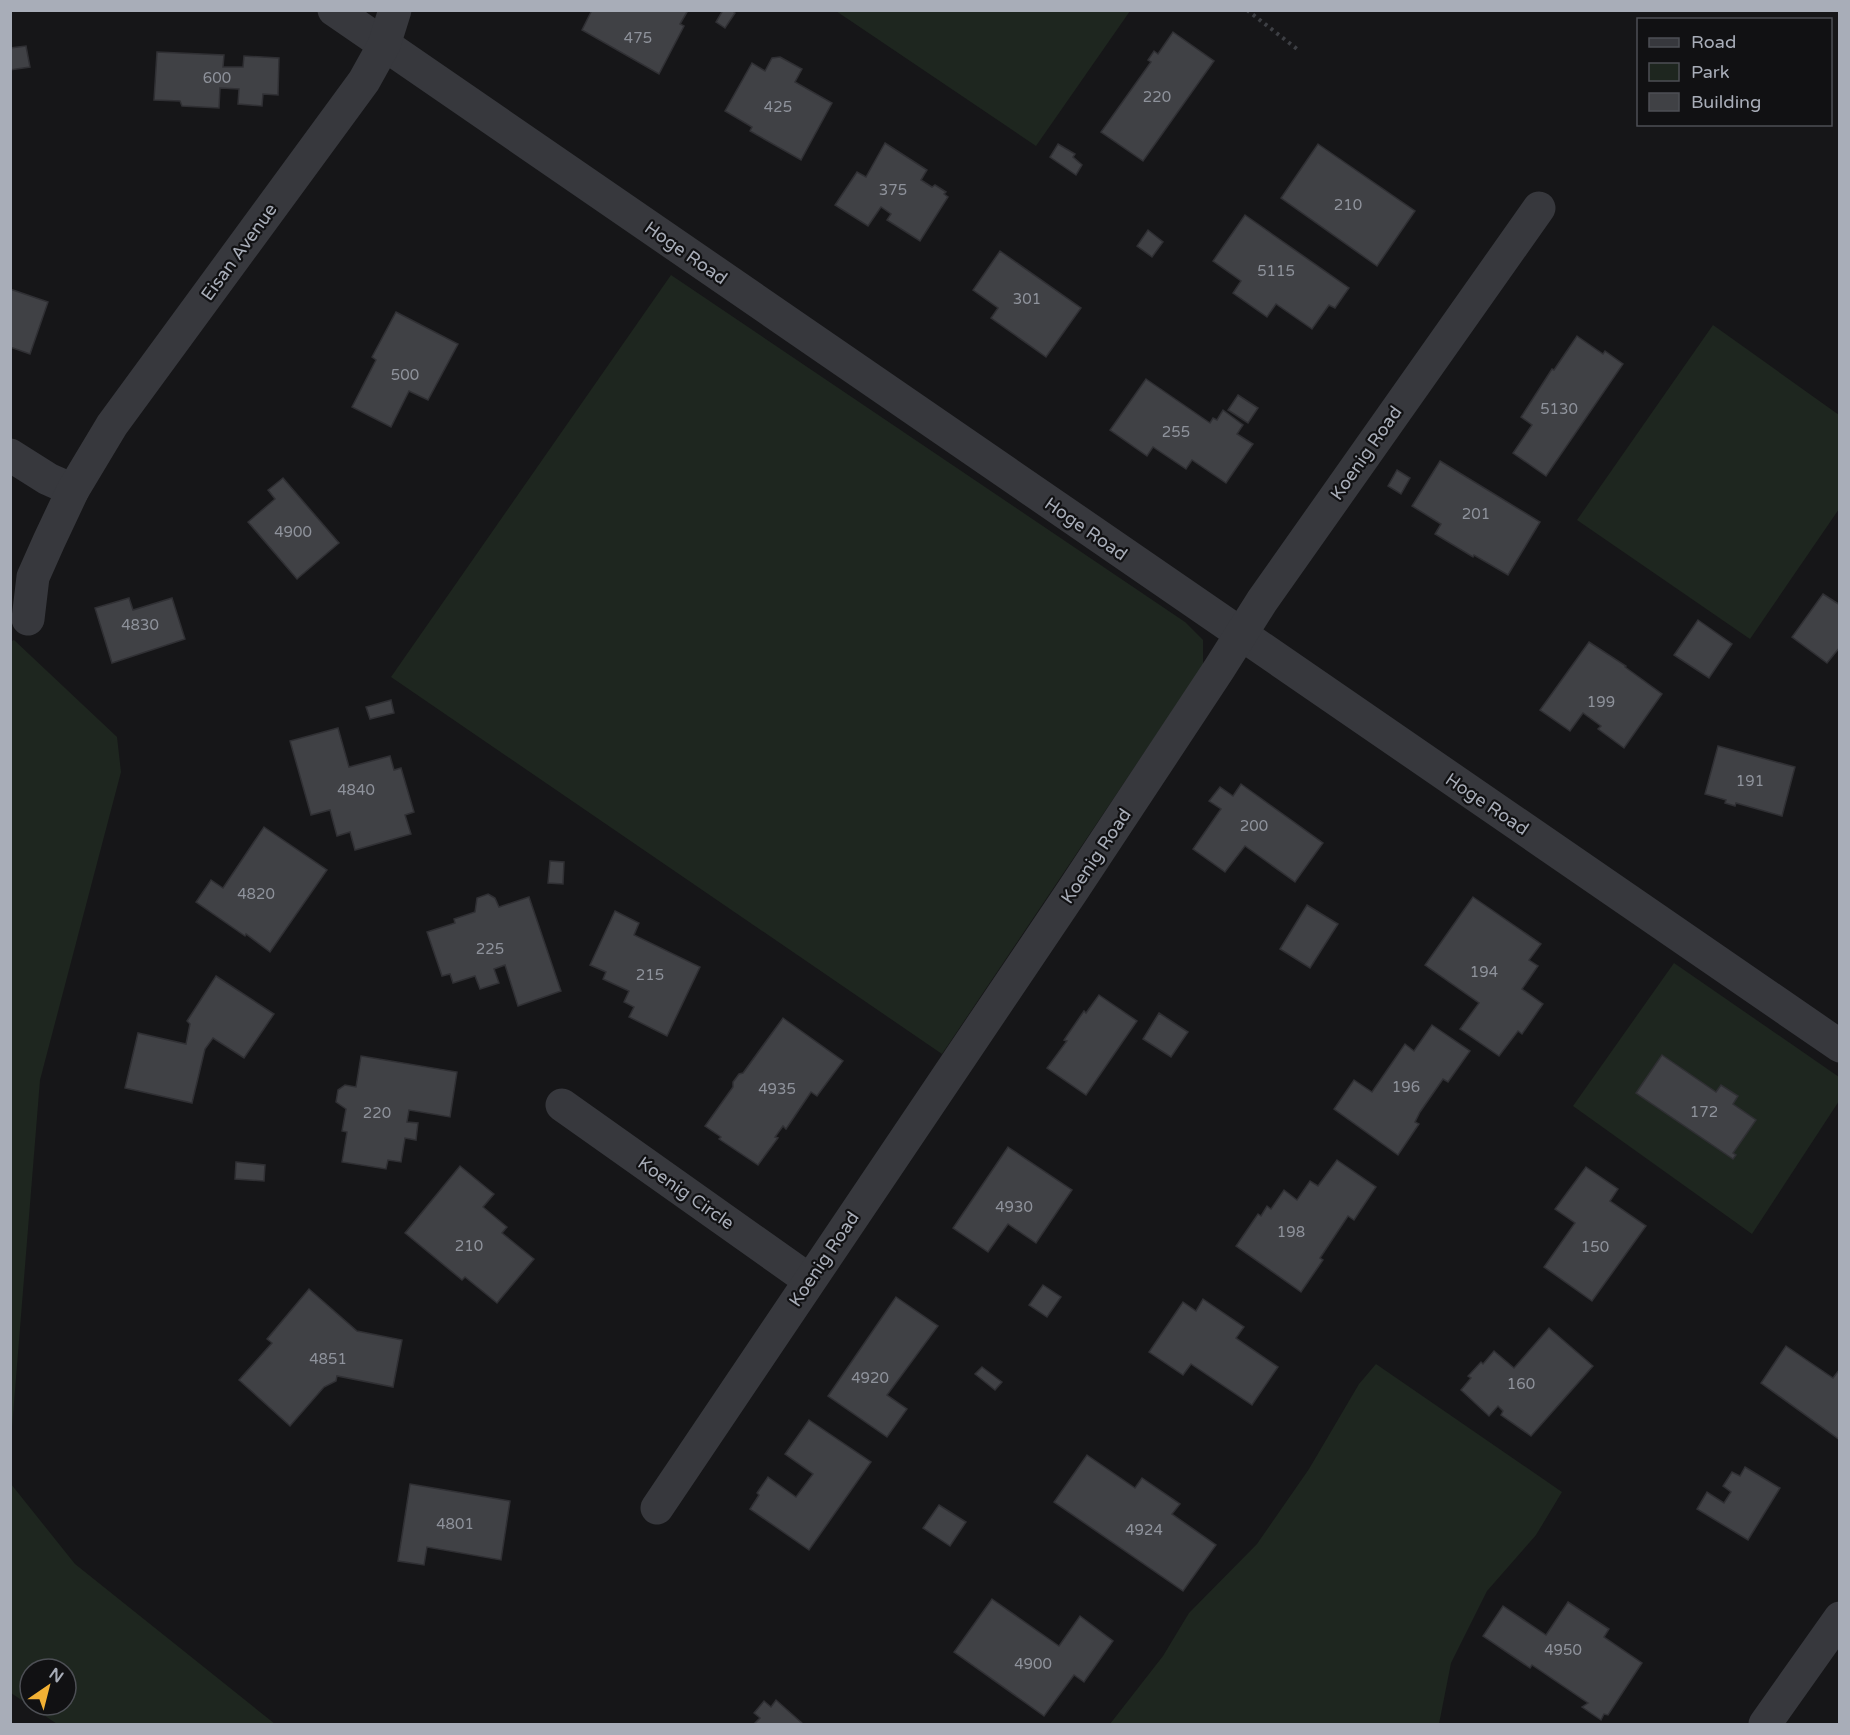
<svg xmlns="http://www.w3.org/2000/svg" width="1850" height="1735" viewBox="0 0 1850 1735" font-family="'Varela Round',sans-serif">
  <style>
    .green { fill: #1e261f; fill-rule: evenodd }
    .building { fill: #404145; stroke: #303034; stroke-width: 1.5 }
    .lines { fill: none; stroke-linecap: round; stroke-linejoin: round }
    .path { stroke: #3d3f44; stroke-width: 4; stroke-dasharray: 3 4.5; stroke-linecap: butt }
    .minor { stroke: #37383d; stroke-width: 33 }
    .labels { text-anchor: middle; stroke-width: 4.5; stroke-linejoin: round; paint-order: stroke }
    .number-label { font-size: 15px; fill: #8e929b }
    .street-label { font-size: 18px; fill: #a8adb8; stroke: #111113 }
  </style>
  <rect width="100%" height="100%" fill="#161618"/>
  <!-- green -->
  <g class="green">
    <path d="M 836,11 L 1130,11 L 1036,146 Z"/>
    <path d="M 671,275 L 1185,622 L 1203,640 L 1203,665 L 942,1054 L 391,677 Z"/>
    <path d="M 1713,325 L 1839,415 L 1839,509 L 1750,639 L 1577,520 Z"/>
    <path d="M 14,640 L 117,737 L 121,772 L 40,1080 L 11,1440 L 10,642 Z"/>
    <path d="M 1674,963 L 1839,1077 L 1839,1101 L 1752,1234 L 1573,1106 Z"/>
    <path d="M 1376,1364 L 1562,1492 L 1536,1535 L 1487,1591 L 1451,1663 L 1439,1724 L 1110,1724 L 1163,1656 L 1189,1613 L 1257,1544 L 1309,1469 L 1359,1384 Z"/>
    <path d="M 11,1484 L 75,1564 L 275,1724 L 57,1724 L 11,1693 ZM 30,1669 L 66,1669 L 66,1705 L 30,1705 Z"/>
  </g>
  <!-- building -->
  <g class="building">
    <path d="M 592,10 L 685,10 L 687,12 L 680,24 L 684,26 L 659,74 L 582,30 Z"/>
    <path d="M 723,10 L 732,10 L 735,13 L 725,28 L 716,22 Z"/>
    <path d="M 1173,32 L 1214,61 L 1143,161 L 1101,132 L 1151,62 L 1148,60 L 1154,51 L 1158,54 Z"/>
    <path d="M 26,46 L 30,67 L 10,70 L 10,48 Z"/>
    <path d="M 157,52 L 224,55 L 223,67 L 243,67 L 244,56 L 279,58 L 278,95 L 263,94 L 262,106 L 238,104 L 239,89 L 220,88 L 219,108 L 182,106 L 180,101 L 154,100 Z"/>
    <path d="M 780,57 L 802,69 L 795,82 L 832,103 L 801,160 L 750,131 L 752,127 L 725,111 L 752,63 L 765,71 L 772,58 Z"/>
    <path d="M 885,143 L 927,170 L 921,180 L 932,187 L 935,185 L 946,192 L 944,194 L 948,197 L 920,241 L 887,220 L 891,214 L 881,207 L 868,226 L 835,205 L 857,172 L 866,177 Z"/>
    <path d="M 1058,144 L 1075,154 L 1073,157 L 1082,165 L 1076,175 L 1050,157 Z"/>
    <path d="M 1318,144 L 1415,211 L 1377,266 L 1281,198 Z"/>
    <path d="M 1245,215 L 1349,288 L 1335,308 L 1329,305 L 1312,329 L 1276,304 L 1267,317 L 1233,293 L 1241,281 L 1213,261 Z"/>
    <path d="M 1148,230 L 1163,242 L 1152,257 L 1137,246 Z"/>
    <path d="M 1000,251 L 1081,308 L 1046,357 L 991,318 L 998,308 L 973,290 Z"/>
    <path d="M 10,289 L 48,302 L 30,354 L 10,347 Z"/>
    <path d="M 396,312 L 458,344 L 428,400 L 409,391 L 391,427 L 352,407 L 376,360 L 372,357 Z"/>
    <path d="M 1577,336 L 1603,354 L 1605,351 L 1623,364 L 1546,476 L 1513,453 L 1532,425 L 1521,417 L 1552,369 L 1554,370 Z"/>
    <path d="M 1146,379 L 1210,423 L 1213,418 L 1217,420 L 1223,410 L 1243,425 L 1237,434 L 1253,444 L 1226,483 L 1192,460 L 1186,469 L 1153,447 L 1147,456 L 1110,430 Z"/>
    <path d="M 1238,395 L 1258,408 L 1248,423 L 1228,410 Z"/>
    <path d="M 1440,461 L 1540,522 L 1508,575 L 1474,555 L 1473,557 L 1435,534 L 1441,524 L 1412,506 Z"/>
    <path d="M 1397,470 L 1410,478 L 1401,494 L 1388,486 Z"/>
    <path d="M 283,478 L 339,543 L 297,579 L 248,522 L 275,499 L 268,490 Z"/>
    <path d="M 1823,594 L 1840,605 L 1840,647 L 1827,663 L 1792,637 Z"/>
    <path d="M 129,598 L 133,610 L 172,598 L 185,639 L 112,663 L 95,608 Z"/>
    <path d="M 1698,620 L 1732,644 L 1709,678 L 1674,655 Z"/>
    <path d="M 1589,642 L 1626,666 L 1625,667 L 1662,694 L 1624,748 L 1598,729 L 1601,726 L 1583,713 L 1570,731 L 1540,710 Z"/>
    <path d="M 391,700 L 394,713 L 370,719 L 366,707 Z"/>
    <path d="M 338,728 L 349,767 L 390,756 L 394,770 L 401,768 L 414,812 L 405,815 L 411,834 L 355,850 L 350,832 L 337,836 L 330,810 L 311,815 L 290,741 Z"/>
    <path d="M 1718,746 L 1795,767 L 1782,816 L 1736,803 L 1735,806 L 1725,803 L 1726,800 L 1705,794 Z"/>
    <path d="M 1241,784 L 1323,843 L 1295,882 L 1245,846 L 1225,872 L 1193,849 L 1221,809 L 1209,801 L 1220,787 L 1233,796 Z"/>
    <path d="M 264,827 L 327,870 L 270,952 L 246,934 L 245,936 L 196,902 L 211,880 L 223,888 Z"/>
    <path d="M 550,861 L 564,862 L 563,884 L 548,883 Z"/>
    <path d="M 488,894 L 495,898 L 499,907 L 529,897 L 561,991 L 518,1006 L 505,965 L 494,969 L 499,983 L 480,989 L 475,976 L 453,983 L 450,974 L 442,976 L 427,932 L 455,923 L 454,919 L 475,912 L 477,898 Z"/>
    <path d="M 1473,897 L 1541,944 L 1529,960 L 1538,966 L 1522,989 L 1543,1004 L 1522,1034 L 1518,1031 L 1499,1056 L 1460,1029 L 1479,1003 L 1425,965 Z"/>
    <path d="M 1307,905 L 1338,924 L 1310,968 L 1280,949 Z"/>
    <path d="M 615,911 L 639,923 L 634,935 L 700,967 L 667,1036 L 629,1017 L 634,1007 L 624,1002 L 629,991 L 603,979 L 606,972 L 590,965 Z"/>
    <path d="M 216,976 L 274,1014 L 244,1058 L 213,1038 L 205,1049 L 192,1103 L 125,1088 L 138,1033 L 186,1044 L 190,1024 L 187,1021 Z"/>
    <path d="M 1099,995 L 1137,1021 L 1086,1095 L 1047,1068 L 1067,1041 L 1064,1040 L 1084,1011 L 1086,1013 Z"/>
    <path d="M 1159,1013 L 1188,1032 L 1171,1057 L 1143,1039 Z"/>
    <path d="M 783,1018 L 843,1061 L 817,1096 L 811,1092 L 786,1129 L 783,1126 L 775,1137 L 778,1138 L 758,1165 L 719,1139 L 721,1137 L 705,1126 L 733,1087 L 733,1082 L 739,1074 L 743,1073 Z"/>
    <path d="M 1432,1025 L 1470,1051 L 1448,1082 L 1443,1079 L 1420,1112 L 1415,1122 L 1419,1124 L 1398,1155 L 1334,1109 L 1354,1080 L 1372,1092 L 1405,1044 L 1414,1051 Z"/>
    <path d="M 1662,1055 L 1716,1092 L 1721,1085 L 1738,1096 L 1733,1104 L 1756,1120 L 1733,1153 L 1736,1155 L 1733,1159 L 1636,1093 Z"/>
    <path d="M 361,1056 L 457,1072 L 450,1117 L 409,1110 L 407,1122 L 418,1123 L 416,1140 L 405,1138 L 401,1162 L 388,1160 L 386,1169 L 342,1162 L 347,1132 L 342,1131 L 346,1109 L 336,1102 L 338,1090 L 345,1085 L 356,1087 Z"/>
    <path d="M 1008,1147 L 1072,1190 L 1036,1243 L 1008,1224 L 988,1252 L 953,1228 Z"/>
    <path d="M 1337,1160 L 1376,1187 L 1354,1220 L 1348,1216 L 1320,1258 L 1323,1260 L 1301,1292 L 1236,1246 L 1258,1214 L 1261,1216 L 1267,1206 L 1271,1209 L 1284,1190 L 1297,1200 L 1310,1181 L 1318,1186 Z"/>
    <path d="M 236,1162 L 265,1165 L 264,1181 L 235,1179 Z"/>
    <path d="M 460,1166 L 494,1194 L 483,1207 L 507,1227 L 502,1233 L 534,1259 L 497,1303 L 465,1277 L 462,1280 L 405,1233 Z"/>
    <path d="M 1586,1167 L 1618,1189 L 1610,1201 L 1646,1226 L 1592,1301 L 1544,1267 L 1575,1223 L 1555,1209 Z"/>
    <path d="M 1043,1285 L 1061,1297 L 1047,1317 L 1029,1305 Z"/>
    <path d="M 309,1289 L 357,1331 L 402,1340 L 393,1387 L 337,1376 L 336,1381 L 324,1387 L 290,1426 L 239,1380 L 272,1343 L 267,1339 Z"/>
    <path d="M 896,1297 L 938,1326 L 887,1395 L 907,1409 L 887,1437 L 828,1396 Z"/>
    <path d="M 1203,1299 L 1244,1327 L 1236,1338 L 1278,1367 L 1252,1405 L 1191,1364 L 1183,1375 L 1149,1352 L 1183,1302 L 1196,1311 Z"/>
    <path d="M 1549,1328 L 1593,1366 L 1531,1436 L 1501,1415 L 1503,1411 L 1498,1406 L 1489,1416 L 1461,1390 L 1471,1378 L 1468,1376 L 1481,1362 L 1483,1364 L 1494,1351 L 1514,1368 Z"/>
    <path d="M 1786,1346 L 1833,1378 L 1840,1369 L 1840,1440 L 1761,1383 Z"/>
    <path d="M 982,1367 L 1002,1382 L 995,1390 L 975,1374 Z"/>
    <path d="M 809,1420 L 871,1462 L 809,1550 L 750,1509 L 759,1495 L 757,1493 L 768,1477 L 796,1497 L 813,1474 L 785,1454 Z"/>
    <path d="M 1087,1455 L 1135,1488 L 1142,1478 L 1180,1504 L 1172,1514 L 1216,1545 L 1183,1591 L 1054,1502 Z"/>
    <path d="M 1745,1467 L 1780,1488 L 1748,1540 L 1697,1509 L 1707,1492 L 1724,1503 L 1731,1492 L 1723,1486 L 1732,1472 L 1740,1476 Z"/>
    <path d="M 410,1484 L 510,1501 L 501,1560 L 427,1547 L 424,1565 L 398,1561 Z"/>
    <path d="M 939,1505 L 966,1522 L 950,1546 L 923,1528 Z"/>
    <path d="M 992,1599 L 1059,1646 L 1080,1616 L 1113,1641 L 1084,1682 L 1074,1675 L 1044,1716 L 954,1652 Z"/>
    <path d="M 1568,1602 L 1609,1629 L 1604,1637 L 1642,1663 L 1608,1715 L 1604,1714 L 1601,1720 L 1582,1707 L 1588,1703 L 1532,1665 L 1530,1668 L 1483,1636 L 1503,1606 L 1546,1635 Z"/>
    <path d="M 776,1700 L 803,1724 L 754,1724 L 760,1718 L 754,1713 L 764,1701 L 771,1707 Z"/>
  </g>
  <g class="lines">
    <!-- path -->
    <path class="path" d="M 1247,10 L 1297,49"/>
    <!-- minor -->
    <g class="minor">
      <path d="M 334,10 L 1840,1046"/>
      <path d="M 10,455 L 48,479 L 73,490"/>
      <path d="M 28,619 L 33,577 L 49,541 L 73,490 L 112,425 L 364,81 L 384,45 L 395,10"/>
      <path d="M 562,1105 L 809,1280"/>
      <path d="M 657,1508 L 1073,890 L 1219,669 L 1262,601 L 1539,208"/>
      <path d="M 1765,1724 L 1840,1618"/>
    </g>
  </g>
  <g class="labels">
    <!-- number labels -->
    <g class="number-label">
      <text x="638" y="43">475</text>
      <text x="217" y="83">600</text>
      <text x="1157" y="102">220</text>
      <text x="778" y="112">425</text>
      <text x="893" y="195">375</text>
      <text x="1348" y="210">210</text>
      <text x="1276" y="276">5115</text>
      <text x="1027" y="304">301</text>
      <text x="405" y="380">500</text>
      <text x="1559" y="414">5130</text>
      <text x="1176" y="437">255</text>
      <text x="1476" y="519">201</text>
      <text x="293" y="537">4900</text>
      <text x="140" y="630">4830</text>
      <text x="1601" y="707">199</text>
      <text x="1750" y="786">191</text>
      <text x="356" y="795">4840</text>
      <text x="1254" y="831">200</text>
      <text x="256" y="899">4820</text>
      <text x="490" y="954">225</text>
      <text x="1484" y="977">194</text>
      <text x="650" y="980">215</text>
      <text x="1406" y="1092">196</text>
      <text x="777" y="1094">4935</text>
      <text x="1704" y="1117">172</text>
      <text x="377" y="1118">220</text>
      <text x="1014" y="1212">4930</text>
      <text x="1291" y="1237">198</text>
      <text x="469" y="1251">210</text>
      <text x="1595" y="1252">150</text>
      <text x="328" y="1364">4851</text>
      <text x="870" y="1383">4920</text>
      <text x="1521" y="1389">160</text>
      <text x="455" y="1529">4801</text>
      <text x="1144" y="1535">4924</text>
      <text x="1563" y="1655">4950</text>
      <text x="1033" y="1669">4900</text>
    </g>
    <!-- street labels -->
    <g class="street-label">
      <text transform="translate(239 252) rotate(-54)" y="6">Eisan Avenue</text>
      <text transform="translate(686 253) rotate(35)" y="6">Hoge Road</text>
      <text transform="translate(1366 453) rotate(-55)" y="6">Koenig Road</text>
      <text transform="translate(1086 529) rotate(35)" y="6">Hoge Road</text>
      <text transform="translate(1487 804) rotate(34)" y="6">Hoge Road</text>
      <text transform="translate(1096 856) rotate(-56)" y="6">Koenig Road</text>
      <text transform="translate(686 1193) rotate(35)" y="6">Koenig Circle</text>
      <text transform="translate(824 1259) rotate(-56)" y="6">Koenig Road</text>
    </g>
  </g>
  <!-- border -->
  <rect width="1850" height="1735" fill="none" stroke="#a8adb8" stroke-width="24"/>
  <!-- legend -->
  <rect x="1637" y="18" width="195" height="108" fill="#111113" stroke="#4d4f55" stroke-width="1.5"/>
  <rect x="1649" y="38" width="30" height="9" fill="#37383d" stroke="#4d4f55" stroke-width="1.5"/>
  <text x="1691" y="48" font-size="18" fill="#a8adb8">Road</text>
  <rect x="1649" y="63" width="30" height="18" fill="#1e261f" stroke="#4d4f55" stroke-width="1.5"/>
  <text x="1691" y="78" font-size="18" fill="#a8adb8">Park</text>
  <rect x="1649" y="93" width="30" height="18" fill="#404145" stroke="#4d4f55" stroke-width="1.5"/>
  <text x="1691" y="108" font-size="18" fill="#a8adb8">Building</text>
  <!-- north arrow -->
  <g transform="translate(48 1687) rotate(35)"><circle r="28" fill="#111113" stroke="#4d4f55" stroke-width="1.5"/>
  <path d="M0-4.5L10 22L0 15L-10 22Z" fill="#f2b134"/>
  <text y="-9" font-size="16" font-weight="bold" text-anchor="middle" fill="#a8adb8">N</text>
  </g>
</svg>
